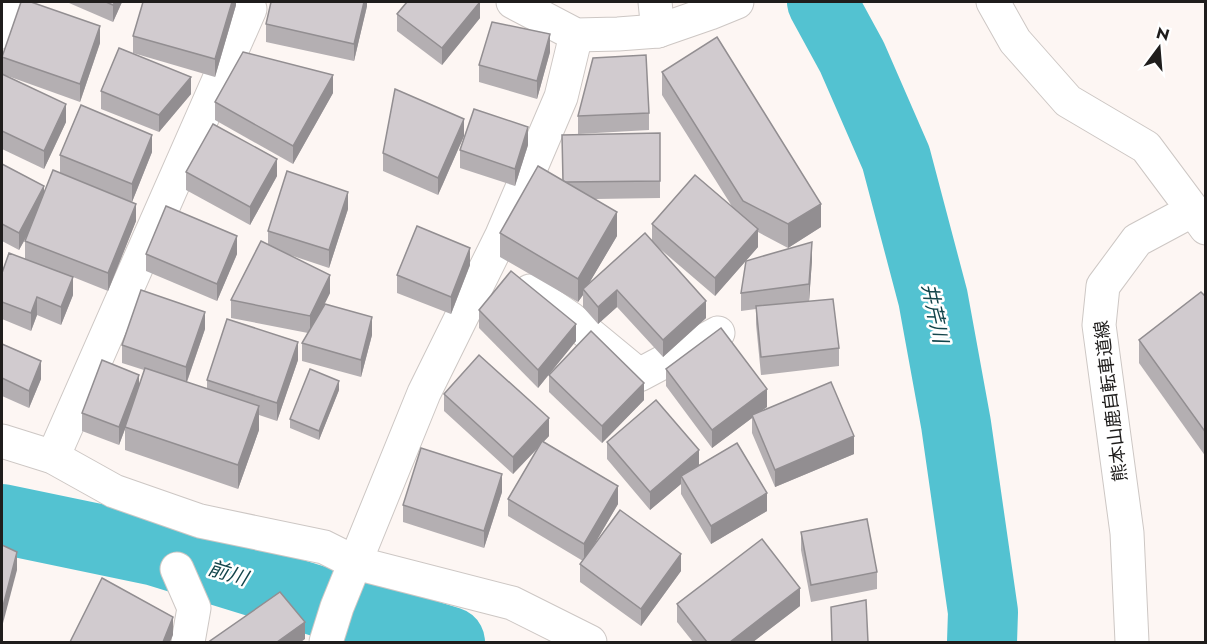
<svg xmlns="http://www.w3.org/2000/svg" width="1207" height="644" viewBox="0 0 1207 644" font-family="Jost,'Noto Sans JP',sans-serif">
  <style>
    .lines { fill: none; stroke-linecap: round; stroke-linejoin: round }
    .river { stroke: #53c2d1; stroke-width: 70 }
    .minor-casing { stroke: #cdc7c4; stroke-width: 35 }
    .major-casing { stroke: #cdc7c4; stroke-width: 35 }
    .minor { stroke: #fff; stroke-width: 33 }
    .major { stroke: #fff; stroke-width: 33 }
    .wall { fill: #b4afb2 }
    .shaded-wall { fill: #928e91 }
    .building { fill: #d1cbcf; stroke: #928e91; stroke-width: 1.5 }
    .labels { text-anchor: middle; stroke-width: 5; stroke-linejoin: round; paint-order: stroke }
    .street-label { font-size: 18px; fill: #1f1d1c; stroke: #fff }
    .water-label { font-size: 20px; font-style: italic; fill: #13454b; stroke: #fff }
  </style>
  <rect width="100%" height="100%" fill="#fdf6f3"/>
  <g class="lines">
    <!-- river -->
    <g class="river">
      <path d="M 822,2 L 852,57 L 896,158 L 933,298 L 956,424 L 983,612 L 982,642"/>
      <path d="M 2,519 L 156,551 L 450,642"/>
    </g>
    <!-- minor casing -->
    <g class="minor-casing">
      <g id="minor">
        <path d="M 513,2 L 576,35 L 618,34 L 658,31 L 710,13 L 737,2"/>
        <path d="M 655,2 L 658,31"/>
        <path d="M 2,32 L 16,2"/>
        <path d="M 1193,210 L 1206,228"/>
        <path d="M 530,291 L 571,319 L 639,375 L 718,333"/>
        <path d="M 2,441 L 53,457 L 114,491 L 200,521 L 324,547 L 356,563 L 512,603 L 590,642"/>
        <path d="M 53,457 L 250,9"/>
        <path d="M 177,569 L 194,608 L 188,642"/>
        <path d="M 326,642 L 337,607 L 424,393 L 502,235 L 561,97 L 576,35"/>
      </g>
    </g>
    <!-- major casing -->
    <g class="major-casing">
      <path id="major" d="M 993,2 L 1015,41 L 1068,101 L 1146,147 L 1193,210 L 1137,240 L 1103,286 L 1099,325 L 1127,533 L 1132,642"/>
    </g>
    <!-- minor -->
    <use href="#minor" class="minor"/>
    <!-- major -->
    <use href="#major" class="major"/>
  </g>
  <!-- wall -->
  <g class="wall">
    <path d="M 69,2 L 122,2 L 113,22 L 69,3 Z"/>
    <path d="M 236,2 L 236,5 L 215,77 L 133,53 L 133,36 Z"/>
    <path d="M 367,2 L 367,6 L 354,61 L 266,42 L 266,24 Z"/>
    <path d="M 480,2 L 480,18 L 442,65 L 397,31 L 397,14 Z"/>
    <path d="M 100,43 L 80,102 L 2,74 L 2,56 Z"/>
    <path d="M 550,52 L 537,99 L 479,82 L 479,65 Z"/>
    <path d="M 662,72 L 821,227 L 788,248 L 758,232 L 758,247 L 715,296 L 652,242 L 706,318 L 663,357 L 617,307 L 598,324 L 583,307 L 583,295 L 578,302 L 500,257 L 500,233 L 563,180 L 562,135 L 660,133 L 660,198 L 595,199 L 617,236 L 589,283 L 652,242 L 652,224 L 733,208 L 662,95 Z"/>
    <path d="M 2,74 L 66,122 L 44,169 L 2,149 Z"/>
    <path d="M 101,91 L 191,94 L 159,132 L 101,109 Z"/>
    <path d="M 333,93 L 293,164 L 215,120 L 215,102 Z"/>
    <path d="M 649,113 L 649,130 L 578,134 L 578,116 Z"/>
    <path d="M 464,136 L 438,195 L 383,171 L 383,153 Z"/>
    <path d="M 528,145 L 515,186 L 460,168 L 460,150 Z"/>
    <path d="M 152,152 L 132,202 L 60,173 L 60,155 Z"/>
    <path d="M 2,164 L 44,193 L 136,221 L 108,291 L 73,277 L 73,295 L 61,325 L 37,315 L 31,331 L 2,319 L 2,273 L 25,258 L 25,241 L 27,236 L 19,250 L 2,241 Z"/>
    <path d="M 186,172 L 277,176 L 250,225 L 186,190 Z"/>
    <path d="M 348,209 L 329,268 L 290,255 L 330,293 L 323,307 L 372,335 L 361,377 L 302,361 L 302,343 L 308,333 L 231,318 L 231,300 L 268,244 L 268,231 Z"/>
    <path d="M 146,254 L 237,254 L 217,301 L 146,271 Z"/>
    <path d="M 812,260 L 809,301 L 839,348 L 839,366 L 761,375 L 756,324 L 756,309 L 741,311 L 741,293 Z"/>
    <path d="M 470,265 L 451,314 L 397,293 L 397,275 Z"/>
    <path d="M 1206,297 L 1206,457 L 1139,363 L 1139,340 Z"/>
    <path d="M 479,310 L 576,341 L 538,388 L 479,328 Z"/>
    <path d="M 205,329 L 187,382 L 207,389 L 207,380 L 298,360 L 277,421 L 259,415 L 259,430 L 238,489 L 125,450 L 125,429 L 119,445 L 82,431 L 82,413 L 139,385 L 144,370 L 122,363 L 122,345 Z"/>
    <path d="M 2,344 L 41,379 L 29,408 L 2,396 Z"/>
    <path d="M 666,369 L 767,407 L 761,411 L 854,454 L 775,487 L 752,433 L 752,418 L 712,448 L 666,386 Z"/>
    <path d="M 549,375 L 644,400 L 602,443 L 549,392 Z"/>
    <path d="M 339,390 L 319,440 L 290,428 L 290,419 Z"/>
    <path d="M 444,394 L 549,436 L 543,442 L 618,504 L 591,550 L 681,571 L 641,626 L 580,582 L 580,564 L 583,561 L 508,516 L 508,499 L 539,447 L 513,474 L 444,411 Z"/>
    <path d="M 607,442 L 699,465 L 767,511 L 711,544 L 681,494 L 681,484 L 650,510 L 607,459 Z"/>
    <path d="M 502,492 L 484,548 L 403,522 L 403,505 Z"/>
    <path d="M 801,532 L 877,572 L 877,589 L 811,602 L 801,550 Z"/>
    <path d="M 677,604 L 800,606 L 753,642 L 693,642 L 677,622 Z"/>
  </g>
  <!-- shaded-wall -->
  <g class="shaded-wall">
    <path d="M 115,2 L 122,2 L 113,22 L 113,5 Z"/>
    <path d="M 232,2 L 236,2 L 236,5 L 215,77 L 215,59 Z"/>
    <path d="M 364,2 L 367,2 L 367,6 L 354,61 L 354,44 Z"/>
    <path d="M 480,2 L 480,18 L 442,65 L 442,48 Z"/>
    <path d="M 100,26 L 100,43 L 80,102 L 80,84 Z"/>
    <path d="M 550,34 L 550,52 L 537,99 L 537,81 Z"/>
    <path d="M 333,75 L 333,93 L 293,164 L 293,146 Z"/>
    <path d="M 191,77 L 191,94 L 159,132 L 159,115 Z"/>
    <path d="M 66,104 L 66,122 L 44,169 L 44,151 Z"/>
    <path d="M 464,119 L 464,136 L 438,195 L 438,178 Z"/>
    <path d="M 528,127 L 528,145 L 515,186 L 515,169 Z"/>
    <path d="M 152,135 L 152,152 L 132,202 L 132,184 Z"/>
    <path d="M 277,159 L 277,176 L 250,225 L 250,207 Z"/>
    <path d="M 44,186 L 44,204 L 19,250 L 19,233 Z"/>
    <path d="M 348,192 L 348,209 L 329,268 L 329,250 Z"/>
    <path d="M 136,204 L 136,221 L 108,291 L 108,273 Z"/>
    <path d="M 821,204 L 821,227 L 788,248 L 788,224 Z"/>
    <path d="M 617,212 L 617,236 L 584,292 L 583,289 L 583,295 L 578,302 L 578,279 Z"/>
    <path d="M 758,229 L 758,247 L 715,296 L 715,278 Z"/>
    <path d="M 237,236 L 237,254 L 217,301 L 217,284 Z"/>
    <path d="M 812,242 L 812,260 L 809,302 L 809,284 Z"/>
    <path d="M 470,248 L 470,265 L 451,314 L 451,297 Z"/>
    <path d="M 330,275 L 330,293 L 310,333 L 310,316 Z"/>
    <path d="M 73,277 L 73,295 L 61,325 L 61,307 Z"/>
    <path d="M 617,290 L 617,307 L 598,324 L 598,307 Z"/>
    <path d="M 37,297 L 37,315 L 31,331 L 31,313 Z"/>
    <path d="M 706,301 L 706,318 L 663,357 L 663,340 Z"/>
    <path d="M 205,312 L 205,329 L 186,384 L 186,367 Z"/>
    <path d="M 372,317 L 372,335 L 361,377 L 361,360 Z"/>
    <path d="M 576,324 L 576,341 L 538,388 L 538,370 Z"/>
    <path d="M 298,342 L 298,360 L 277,421 L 277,403 Z"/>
    <path d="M 41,361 L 41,379 L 29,408 L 29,391 Z"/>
    <path d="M 139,375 L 139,392 L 125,427 L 125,429 L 119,445 L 119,427 Z"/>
    <path d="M 339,381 L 339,390 L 319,440 L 319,431 Z"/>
    <path d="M 644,383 L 644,400 L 602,443 L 602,426 Z"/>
    <path d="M 767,389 L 767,407 L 753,417 L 752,415 L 752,418 L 712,448 L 712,430 Z"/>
    <path d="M 259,406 L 259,430 L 238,489 L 238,465 Z"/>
    <path d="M 549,418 L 549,436 L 513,474 L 513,457 Z"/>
    <path d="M 854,436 L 854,454 L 775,487 L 775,470 Z"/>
    <path d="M 699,450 L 699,468 L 681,476 L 681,484 L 650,510 L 650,492 Z"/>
    <path d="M 502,474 L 502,492 L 484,548 L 484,531 Z"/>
    <path d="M 618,486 L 618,504 L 584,562 L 584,544 Z"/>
    <path d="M 767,493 L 767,511 L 711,544 L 711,526 Z"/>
    <path d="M 17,552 L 17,570 L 2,627 L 2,610 Z"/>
    <path d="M 681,554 L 681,571 L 641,626 L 641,609 Z"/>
    <path d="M 800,588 L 800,606 L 753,642 L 730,642 Z"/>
    <path d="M 173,617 L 173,635 L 170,642 L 163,642 Z"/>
    <path d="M 305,622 L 305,639 L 301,642 L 277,642 Z"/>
  </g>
  <!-- building -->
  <g class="building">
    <path d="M 21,2 L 31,2 L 100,26 L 80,84 L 2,57 Z"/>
    <path d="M 106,2 L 115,2 L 113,5 Z"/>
    <path d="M 143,2 L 232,2 L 215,59 L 133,36 Z"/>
    <path d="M 271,2 L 364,2 L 354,44 L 266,24 Z"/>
    <path d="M 407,2 L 480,2 L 442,48 L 397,14 Z"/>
    <path d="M 492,22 L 550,34 L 537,81 L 479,65 Z"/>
    <path d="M 717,37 L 821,204 L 788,224 L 743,201 L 662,72 Z"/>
    <path d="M 119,48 L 191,77 L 159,115 L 101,91 Z"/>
    <path d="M 243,52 L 333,75 L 293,146 L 215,102 Z"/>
    <path d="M 646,55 L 649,113 L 578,116 L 593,58 Z"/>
    <path d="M 2,74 L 66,104 L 44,151 L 2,131 Z"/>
    <path d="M 395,89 L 464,119 L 438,178 L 383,153 Z"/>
    <path d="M 81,105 L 152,135 L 132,184 L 60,155 Z"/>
    <path d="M 474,109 L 528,127 L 515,169 L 460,150 Z"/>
    <path d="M 213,124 L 277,159 L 250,207 L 186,172 Z"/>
    <path d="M 660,133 L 660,181 L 566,182 L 563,181 L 562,135 Z"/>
    <path d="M 2,164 L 44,186 L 19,233 L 2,224 Z"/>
    <path d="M 538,166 L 617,212 L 578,279 L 500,233 Z"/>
    <path d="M 53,170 L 136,204 L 108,273 L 25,241 Z"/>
    <path d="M 287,171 L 348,192 L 329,250 L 268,231 Z"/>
    <path d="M 695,175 L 758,229 L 715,278 L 652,224 Z"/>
    <path d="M 166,206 L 237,236 L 217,284 L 146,254 Z"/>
    <path d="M 417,226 L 470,248 L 451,297 L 397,275 Z"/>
    <path d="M 645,233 L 706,301 L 663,340 L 617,290 L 598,307 L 583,289 Z"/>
    <path d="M 261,241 L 330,275 L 310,316 L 231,300 Z"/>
    <path d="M 812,242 L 809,284 L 741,293 L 746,261 Z"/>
    <path d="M 9,253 L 73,277 L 61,307 L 37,297 L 31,313 L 2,302 L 2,273 Z"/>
    <path d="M 511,271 L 576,324 L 538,370 L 479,310 Z"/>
    <path d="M 141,290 L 205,312 L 186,367 L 122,345 Z"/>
    <path d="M 1201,292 L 1206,297 L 1206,433 L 1139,340 Z"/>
    <path d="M 833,299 L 839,348 L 761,357 L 756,306 Z"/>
    <path d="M 325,304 L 372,317 L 361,360 L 302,343 Z"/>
    <path d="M 227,319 L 298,342 L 277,403 L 207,380 Z"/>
    <path d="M 721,328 L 767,389 L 712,430 L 666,369 Z"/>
    <path d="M 591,331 L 644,383 L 602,426 L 549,375 Z"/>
    <path d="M 2,344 L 41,361 L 29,391 L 2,378 Z"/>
    <path d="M 479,355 L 549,418 L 513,457 L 444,394 Z"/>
    <path d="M 102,360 L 139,375 L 119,427 L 82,413 Z"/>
    <path d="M 145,368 L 259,406 L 238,465 L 125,427 Z"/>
    <path d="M 310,369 L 339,381 L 319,431 L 290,419 Z"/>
    <path d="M 831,382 L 854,436 L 775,470 L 752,415 Z"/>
    <path d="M 656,400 L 699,450 L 650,492 L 607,442 Z"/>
    <path d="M 542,441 L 618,486 L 584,544 L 508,499 Z"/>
    <path d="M 737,443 L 767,493 L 711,526 L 681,476 Z"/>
    <path d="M 421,448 L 502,474 L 484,531 L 403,505 Z"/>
    <path d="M 620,510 L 681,554 L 641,609 L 580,564 Z"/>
    <path d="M 867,519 L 877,572 L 811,585 L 801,532 Z"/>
    <path d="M 762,539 L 800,588 L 730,642 L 707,642 L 677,604 Z"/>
    <path d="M 2,545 L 17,552 L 2,610 Z"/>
    <path d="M 102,578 L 173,617 L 163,642 L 70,642 Z"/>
    <path d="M 280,592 L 305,622 L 277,642 L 212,642 L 210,641 Z"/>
    <path d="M 866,600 L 868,642 L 832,642 L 831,607 Z"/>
  </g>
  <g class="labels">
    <!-- street labels -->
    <g class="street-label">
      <text transform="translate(1111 401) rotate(-97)" y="6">熊本山鹿自転車道線</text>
    </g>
    <!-- water labels -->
    <g class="water-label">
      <text transform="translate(935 313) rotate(78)" y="7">井芹川</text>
      <text transform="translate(228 573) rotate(17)" y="7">前川</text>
    </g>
  </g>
  <!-- border -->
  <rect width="1207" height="644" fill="none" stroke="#1f1d1c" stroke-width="6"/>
  <!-- north arrow -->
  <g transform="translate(1159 48) rotate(16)" stroke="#ffffff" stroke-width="4.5" paint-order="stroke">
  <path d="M0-4.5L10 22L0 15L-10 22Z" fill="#1f1d1c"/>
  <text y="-9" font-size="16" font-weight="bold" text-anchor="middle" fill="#1f1d1c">N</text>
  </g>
</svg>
